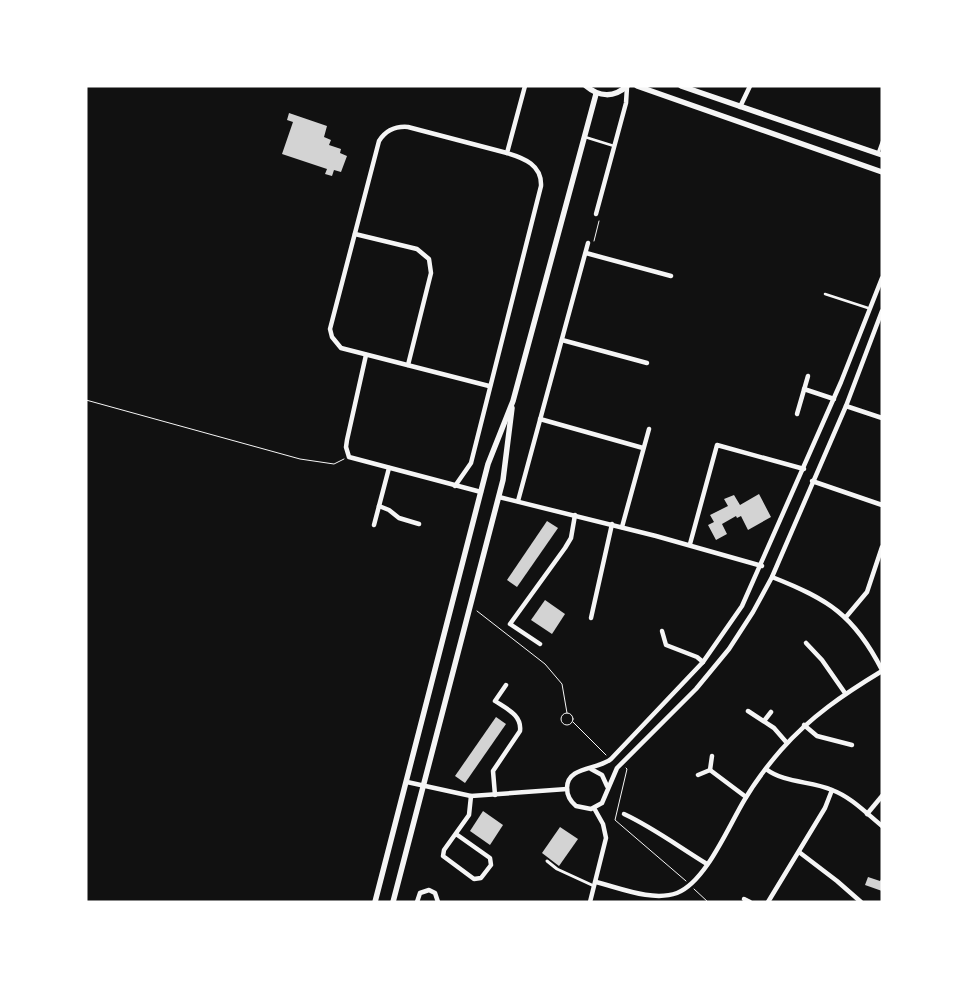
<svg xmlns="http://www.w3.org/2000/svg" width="968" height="988" viewBox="0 0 968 988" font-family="Quicksand,sans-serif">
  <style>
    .building { fill: #d3d3d3 }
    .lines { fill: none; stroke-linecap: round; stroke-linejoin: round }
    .path { stroke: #f5f5f5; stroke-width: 1 }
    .service { stroke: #f5f5f5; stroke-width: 2.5 }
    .pedestrian { stroke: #f5f5f5; stroke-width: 3 }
    .minor { stroke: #f5f5f5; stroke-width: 4.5 }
    .tertiary { stroke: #f5f5f5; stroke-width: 5.5 }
  </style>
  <rect width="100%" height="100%" fill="#111"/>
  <!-- building -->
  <g class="building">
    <path d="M 289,113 L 327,126 L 324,137 L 331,140 L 329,145 L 341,149 L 340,153 L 347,156 L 341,172 L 334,170 L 332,176 L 325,174 L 327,169 L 282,154 L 293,122 L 287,120 Z"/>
    <path d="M 759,494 L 771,517 L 748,530 L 741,516 L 737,518 L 736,516 L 722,524 L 727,534 L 716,540 L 708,525 L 714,522 L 710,515 L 728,506 L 724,499 L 734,495 L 740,505 Z"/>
    <path d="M 547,521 L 558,528 L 517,587 L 507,580 Z"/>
    <path d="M 545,600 L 565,614 L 552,634 L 531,620 Z"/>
    <path d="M 496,717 L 506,724 L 465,783 L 455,776 Z"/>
    <path d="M 483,811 L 503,825 L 490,845 L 470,831 Z"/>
    <path d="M 560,827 L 578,839 L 559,866 L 542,853 Z"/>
    <path d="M 868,877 L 880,881 L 882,878 L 882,891 L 865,885 Z"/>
  </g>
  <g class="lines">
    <!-- path -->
    <g class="path">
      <path d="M 594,241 L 599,221"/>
      <path d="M 86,400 L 300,459 L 334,464 L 344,459"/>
      <path d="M 477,611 L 545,664 L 562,684 L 567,713"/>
      <circle cx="567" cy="719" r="6"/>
      <path d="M 573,722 L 606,755"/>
      <path d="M 626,768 L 627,769 L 615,820 L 686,881"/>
      <path d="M 694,889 L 708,902"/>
    </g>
    <!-- service -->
    <g class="service">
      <path d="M 585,137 L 614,146"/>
      <path d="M 825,294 L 868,308"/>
    </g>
    <!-- pedestrian -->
    <g class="pedestrian">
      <path d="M 878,153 L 882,142"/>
      <path d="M 547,861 L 557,869 L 594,886"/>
    </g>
    <!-- minor -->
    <g class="minor">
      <path d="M 740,107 L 750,86"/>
      <path d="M 596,214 L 626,103 L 627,87"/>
      <path d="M 355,234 L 417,249 L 429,259 L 431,273 L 408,365"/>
      <path d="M 586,253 L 671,276"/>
      <path d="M 882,278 L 841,382 L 742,606 L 703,662 L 611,759 C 598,770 567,766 567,788 C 567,796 570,801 576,806 L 591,809 L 602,803 L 617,768 L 696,689 L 729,649 L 753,612 L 772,577 L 846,406 L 882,311"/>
      <path d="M 562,340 L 647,363"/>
      <path d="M 366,355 L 347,440 L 346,447 L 349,457 L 481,492"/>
      <path d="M 489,386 L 341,348 L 332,337 L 330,329 L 379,141 C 386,130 395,126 408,127 L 507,153"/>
      <path d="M 804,389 L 834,399"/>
      <path d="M 846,406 L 882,418"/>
      <path d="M 797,414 L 808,376"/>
      <path d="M 540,419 L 643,448"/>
      <path d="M 812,481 L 882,505"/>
      <path d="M 455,486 L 471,463 L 541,186 C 542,165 524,158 507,153 L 525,86"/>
      <path d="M 499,497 L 656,536 L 762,566"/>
      <path d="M 518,501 L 588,243"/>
      <path d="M 379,506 L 389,510 L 399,518 L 419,524"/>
      <path d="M 374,525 L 389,468"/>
      <path d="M 622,527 L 649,429"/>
      <path d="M 690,544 L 717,445 L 804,469"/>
      <path d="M 772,577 C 828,599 854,615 882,670"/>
      <path d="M 846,617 L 867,592 L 882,547"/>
      <path d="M 591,618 L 612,524"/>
      <path d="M 662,631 L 666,645 L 697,657 L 703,662"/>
      <path d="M 806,643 L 822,660 L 845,693"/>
      <path d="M 540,644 L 510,624 L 565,548 L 571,538 L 575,515"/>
      <path d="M 748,711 L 774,728 L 787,743"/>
      <path d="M 764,721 L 771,712"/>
      <path d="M 804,725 L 817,736 L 852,745"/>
      <path d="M 591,769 L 602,775 L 607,786"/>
      <path d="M 766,769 C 784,783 811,781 832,790 C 851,797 866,813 882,826"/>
      <path d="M 710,770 L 746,797"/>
      <path d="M 698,775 L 710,770 L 712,756"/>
      <path d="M 407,782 L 471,796 L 567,789"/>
      <path d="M 495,795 L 493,771 L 520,731 C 522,715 507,709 495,701 L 506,685"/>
      <path d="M 624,814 C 654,828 679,847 707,864"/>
      <path d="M 867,814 L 882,796"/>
      <path d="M 456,834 L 490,858 L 491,865 L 481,878 L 474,879 L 443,856 L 444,850 L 469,815 L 471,796"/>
      <path d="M 799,852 L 837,881 L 861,902"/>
      <path d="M 596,882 C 620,888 653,902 677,893 C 706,882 729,825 745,799 C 755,782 768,765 781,750 C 810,717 844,694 882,671"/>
      <path d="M 744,899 L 750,902"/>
      <path d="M 417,902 L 420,893 L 429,890 L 435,893 L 438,902"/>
      <path d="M 590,902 L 606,838 L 603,824 L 594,808"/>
      <path d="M 768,902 L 825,808 L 832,790"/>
    </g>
    <!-- tertiary -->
    <g class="tertiary">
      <path d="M 586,86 C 599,97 614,98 627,86"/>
      <path d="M 637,86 L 882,172"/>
      <path d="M 681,86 L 882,155"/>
      <path d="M 375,902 L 488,464 L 513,401 L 596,94"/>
      <path d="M 393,902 L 503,480 L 512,408"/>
    </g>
  </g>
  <!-- border -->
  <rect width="968" height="988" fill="none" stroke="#ffffff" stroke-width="175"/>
</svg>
